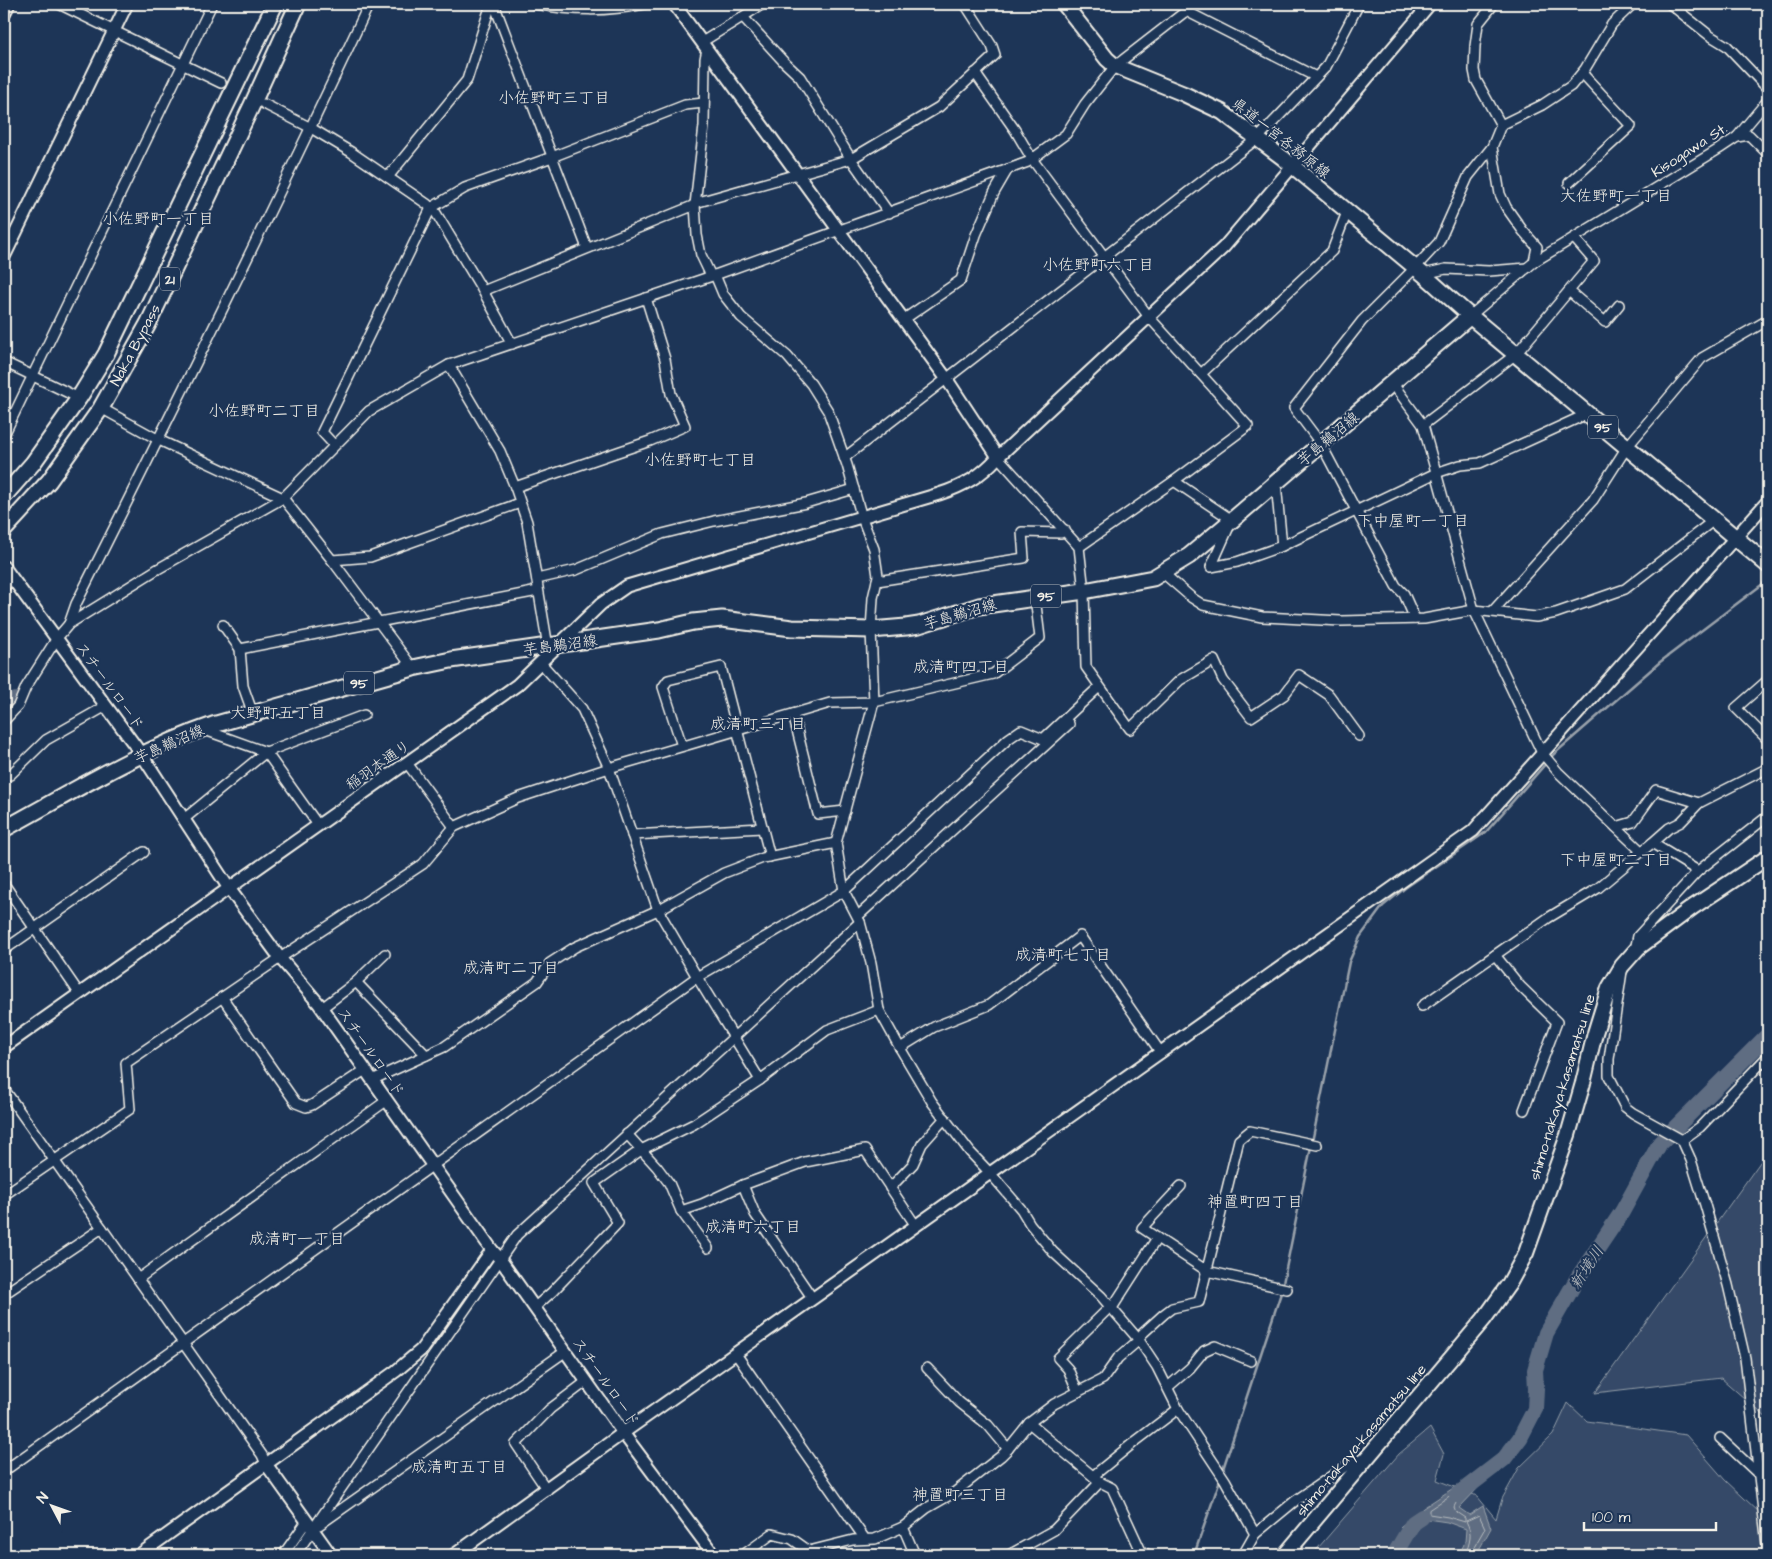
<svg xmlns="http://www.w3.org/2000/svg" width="1772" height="1559" viewBox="0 0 1772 1559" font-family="'Architects Daughter','Klee One',sans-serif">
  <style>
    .green { fill: #354a67; stroke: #949ea8 }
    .water { fill: #5e6d82; stroke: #9aa2ab }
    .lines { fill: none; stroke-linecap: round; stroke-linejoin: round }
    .shore { stroke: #b8bcbf; stroke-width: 1 }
    .stream { stroke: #9aa2ab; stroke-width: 2.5 }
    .river { stroke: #5e6d82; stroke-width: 16 }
    .minor-tunnel { stroke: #3d516d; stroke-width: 9; stroke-dasharray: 9 4.5; stroke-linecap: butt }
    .minor-casing { stroke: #f4f1e8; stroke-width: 12 }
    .tertiary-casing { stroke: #f4f1e8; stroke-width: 15 }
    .secondary-casing { stroke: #f4f1e8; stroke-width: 18 }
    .primary-casing { stroke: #f4f1e8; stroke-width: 19 }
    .trunk-casing { stroke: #f4f1e8; stroke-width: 19 }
    .minor { stroke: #1d3557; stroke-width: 9 }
    .tertiary { stroke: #1d3557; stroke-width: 11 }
    .secondary { stroke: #1d3557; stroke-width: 14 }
    .primary { stroke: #1d3557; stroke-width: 15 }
    .trunk { stroke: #1d3557; stroke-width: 15 }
    .labels { text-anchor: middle; stroke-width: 4.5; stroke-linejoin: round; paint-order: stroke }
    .shield { fill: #1d3557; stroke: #b4b9bc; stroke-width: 1 }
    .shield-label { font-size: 14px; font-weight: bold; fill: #f4f1e8 }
    .street-label { font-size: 15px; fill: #f4f1e8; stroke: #1d3557 }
    .neighbourhood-label { font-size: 16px; fill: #f4f1e8; stroke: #1d3557 }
    .water-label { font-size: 16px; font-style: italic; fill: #c0c3c4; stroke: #1d3557 }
  </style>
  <rect width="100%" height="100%" fill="#1d3557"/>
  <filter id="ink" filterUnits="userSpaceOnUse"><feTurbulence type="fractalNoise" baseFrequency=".02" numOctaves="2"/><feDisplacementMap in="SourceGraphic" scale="10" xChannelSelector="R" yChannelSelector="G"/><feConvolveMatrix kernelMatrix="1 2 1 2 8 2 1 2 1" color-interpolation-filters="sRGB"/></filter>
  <g filter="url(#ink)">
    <!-- green -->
    <g class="green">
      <path d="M 1768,1151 L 1768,1419 L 1721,1378 L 1595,1393 Z"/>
      <path d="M 1568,1403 L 1587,1421 L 1686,1435 L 1725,1480 L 1761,1514 L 1768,1555 L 1312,1555 L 1399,1454 L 1430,1428 L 1444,1454 L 1437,1480 L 1477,1496 L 1496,1519 L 1502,1499 L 1519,1468 L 1553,1435 Z"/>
    </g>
    <!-- water -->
    <path class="water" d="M 1470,1477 L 1479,1487 L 1459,1508 L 1469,1515 L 1483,1506 L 1491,1528 L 1476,1555 L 1459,1555 L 1465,1542 L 1466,1529 L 1447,1522 L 1427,1519 L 1413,1535 L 1400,1527 L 1423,1508 Z"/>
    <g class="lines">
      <!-- shore -->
      <g class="shore">
        <path d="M 1465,1486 L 1468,1487 L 1469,1490 L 1456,1503 L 1454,1507 L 1456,1512 L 1465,1518 L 1465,1522 L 1448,1517 L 1429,1514 L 1429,1510 Z"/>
        <path d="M 1465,1555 C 1470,1542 1473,1534 1466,1521 L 1479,1515 L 1485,1528 L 1473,1549 L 1472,1555"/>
      </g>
      <!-- stream -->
      <g class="stream">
        <path d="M 1222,1472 L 1281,1293 L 1349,962 L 1360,937 L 1383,906 L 1405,888 L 1486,832 L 1554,754 L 1660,662 L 1768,580"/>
        <path d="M 1194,1555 L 1221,1477"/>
      </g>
      <!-- river -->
      <g class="river">
        <path d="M 4,706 L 16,700"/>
        <path d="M 1457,1495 L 1504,1459 L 1520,1438 L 1535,1409 L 1536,1389 L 1535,1370 L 1546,1333 L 1577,1279 L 1622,1212 L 1660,1143 L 1768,1035"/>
        <path d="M 1394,1555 L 1413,1523 L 1422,1517"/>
      </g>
      <!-- minor-tunnel -->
      <path class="minor-tunnel" d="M 221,83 L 257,100"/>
      <!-- minor casing -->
      <g class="minor-casing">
        <g id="minor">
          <path d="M 59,4 L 221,83"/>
          <path d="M 494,4 L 587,248"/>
          <path d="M 535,4 C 574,11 605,12 644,4"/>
          <path d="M 1494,4 L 1478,24 L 1475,46 L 1474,70 L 1476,80 L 1501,125"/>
          <path d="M 1670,4 L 1709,35 L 1727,46 L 1768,89"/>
          <path d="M 1186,11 L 1316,77"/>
          <path d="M 743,17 L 784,62 L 800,77 L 851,159 L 889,213"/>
          <path d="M 702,42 L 763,4"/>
          <path d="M 707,49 L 705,59 L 704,126 L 695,205 L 697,235 L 701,255 L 711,276"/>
          <path d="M 975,73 L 1015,130 L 1032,159 L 1149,317 L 1248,426 L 1174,481 L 1232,520 L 1211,567 L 1237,562 L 1282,546 L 1436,473 L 1460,465 L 1480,463 L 1587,414"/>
          <path d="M 264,104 L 311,128 L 351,152 L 427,204 L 436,213 L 483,291 L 512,344"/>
          <path d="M 1737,137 L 1749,135 L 1768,154"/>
          <path d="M 388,177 L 467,80 L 491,4"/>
          <path d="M 1569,183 L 1631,126 L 1582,73"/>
          <path d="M 695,203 L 851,159 L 939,107 L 995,55 L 992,46 L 965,4"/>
          <path d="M 1534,262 L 1537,247 L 1523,231 L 1506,207 L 1500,194 L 1492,147 L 1501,125 L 1542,105 L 1571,86 L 1585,69 L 1612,24 L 1633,4"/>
          <path d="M 1423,274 L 1446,269 L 1489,271 L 1527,268"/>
          <path d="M 715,275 L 723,294 L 741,317 L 787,356 L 811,384 L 828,411 L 847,465 L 862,518 L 874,549 L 878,576 L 873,598 L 871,630 L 874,702 L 836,843 L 844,891 L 860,922 L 871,963 L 879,1010 L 900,1048 L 932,1102 L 970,1152 L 990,1173 L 1021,1209 L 1030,1224 L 1053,1252 L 1101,1296 L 1139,1340 L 1157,1367 L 1178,1409 L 1225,1480 L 1255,1534"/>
          <path d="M 483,291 L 695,205"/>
          <path d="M 1569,291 L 1605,322 L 1619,305"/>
          <path d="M 1470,316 L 1534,262 L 1719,149 L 1737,137 L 1768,100"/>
          <path d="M 903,320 L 961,280 L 976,235 L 994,193 L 1008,169"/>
          <path d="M 4,362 L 79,398"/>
          <path d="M 449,365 L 500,451 L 515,487 L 527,522 L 548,647"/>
          <path d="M 1201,374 L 1332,251 L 1347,212"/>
          <path d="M 1393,384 L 1423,425 L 1474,610 L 1542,753 L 1558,772 L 1641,851"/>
          <path d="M 101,408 L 159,440 L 283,498 L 332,560 L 413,668"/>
          <path d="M 1423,425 L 1516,354 L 1594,261 L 1574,238"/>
          <path d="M 4,435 L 212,4"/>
          <path d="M 334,445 L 322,432 L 431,208 L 465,188 L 552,157 L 685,105 L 704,103"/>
          <path d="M 998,457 L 1079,547 L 1084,591 L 1086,667 L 1130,729 L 1180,680 L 1214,660 L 1223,680 L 1251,717 L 1284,695 L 1299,675 L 1329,695 L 1359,736"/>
          <path d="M 844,458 L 1258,138 L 1326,67 L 1359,4"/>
          <path d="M 1276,483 L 1282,546"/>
          <path d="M 515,487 L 650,441 L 685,426 L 671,394 L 665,359 L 646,298"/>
          <path d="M 1079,547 L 1174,481"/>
          <path d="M 332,560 L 370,557 L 520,503"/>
          <path d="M 1163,573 L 1192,598 L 1203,605 L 1262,617 L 1341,621 L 1424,619 L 1474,610 L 1536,617 L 1556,613 L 1625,589 L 1714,520"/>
          <path d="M 537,579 L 576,570 L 662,534 L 714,521 L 806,503 L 854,489"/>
          <path d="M 877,581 L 1024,558 L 1022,532 L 1061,533 L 1065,530"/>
          <path d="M 4,588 L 11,578"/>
          <path d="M 1492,612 L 1593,500 L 1627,447 L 1702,358 L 1768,320"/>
          <path d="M 1415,619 L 1404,594 L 1396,586 L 1321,444 L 1294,408 L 1362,321 L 1415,268 L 1439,242 L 1468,177 L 1492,147"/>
          <path d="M 69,624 L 76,604 C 176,405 275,205 369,4"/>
          <path d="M 223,625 L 240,649 L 243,686 L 253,714"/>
          <path d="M 240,649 L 538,591"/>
          <path d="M 541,663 L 582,709 L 609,768 L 658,910 L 697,977 L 760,1080"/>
          <path d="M 1768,680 L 1736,708 L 1768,740"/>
          <path d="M 793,714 L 818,814 L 845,811"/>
          <path d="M 4,721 L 18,706 L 26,687 L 57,638 L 69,624 L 156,570 L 283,498 L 369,411 L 449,365 L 715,275 L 1028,162 L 1066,134 L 1085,104 L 1115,66 L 1195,4"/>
          <path d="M 202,729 L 266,752 L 318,825"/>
          <path d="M 682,746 L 663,687 L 668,680 L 721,667 L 770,857"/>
          <path d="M 407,763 L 454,827"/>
          <path d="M 10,775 L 46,740 L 106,706"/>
          <path d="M 184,819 L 266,752 L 364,715"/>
          <path d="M 1616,827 L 1633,822 L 1656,790 L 1699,803"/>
          <path d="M 632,835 L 762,828"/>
          <path d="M 1652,843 L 1669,828 L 1681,822 L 1699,803 L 1764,770 L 1768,766"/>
          <path d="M 4,884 L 79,993"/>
          <path d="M 858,916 L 1069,724 L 1065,719"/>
          <path d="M 4,950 L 144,852"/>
          <path d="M 1635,950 L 1638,936 L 1698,871"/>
          <path d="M 1495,955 L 1520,986 L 1557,1022 L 1524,1110"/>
          <path d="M 1622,971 L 1609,1059 L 1609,1076 L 1625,1107 L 1633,1113 L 1682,1140 L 1691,1160 L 1705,1205 L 1728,1285 L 1745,1358 L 1768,1553"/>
          <path d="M 356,982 L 426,1055"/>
          <path d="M 222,997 L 296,1103 L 306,1107 L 312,1105 L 365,1070"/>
          <path d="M 1422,1006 L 1548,918 L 1598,888 L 1652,843 L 1698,871 L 1768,816"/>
          <path d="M 322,1008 L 356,982 L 385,954"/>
          <path d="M 900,1048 L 934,1027 L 989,1005 L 1080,936 L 1161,1053"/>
          <path d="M 372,1080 L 444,1047 L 537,982 L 550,963 L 575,947 L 658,910 L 724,873 L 763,858 L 836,843"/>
          <path d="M 4,1089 L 262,1455 L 266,1464"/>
          <path d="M 627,1134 L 657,1167 L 669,1183 L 681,1211 L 708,1248"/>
          <path d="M 1682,1140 L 1700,1127 L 1768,1056"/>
          <path d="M 743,1185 L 755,1214 L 813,1299"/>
          <path d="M 1181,1186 L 1142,1228 L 1207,1271 L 1287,1289"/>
          <path d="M 890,1188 L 913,1164 L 922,1144 L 945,1118"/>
          <path d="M 4,1195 L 130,1109 L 126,1063 L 280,958 L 423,864 L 454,827 L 518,798 L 609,768 L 830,703 L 874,702 L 993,674 L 1040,638 L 1035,597"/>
          <path d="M 681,1211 L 702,1204 L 743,1185 L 805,1162 L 865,1150 L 916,1226"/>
          <path d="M 138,1279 L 386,1101"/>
          <path d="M 4,1294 L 102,1228"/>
          <path d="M 535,1307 L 552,1292 L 618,1223 L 594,1183 L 641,1150 L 694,1124 L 760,1080 L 827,1030 L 879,1010"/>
          <path d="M 1112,1308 L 1157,1238"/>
          <path d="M 736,1354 L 865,1539"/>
          <path d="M 927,1368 L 959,1402 L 988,1425 L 1008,1449"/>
          <path d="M 1168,1387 L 1190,1368 L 1204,1351 L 1215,1346 L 1251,1361"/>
          <path d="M 1078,1392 L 1068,1369 L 1058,1358 L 1111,1306"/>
          <path d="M 1720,1438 L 1768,1483"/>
          <path d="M 4,1471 L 697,977 L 844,891 L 1008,739 L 1021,730 L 1043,739 L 1099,687"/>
          <path d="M 1093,1476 L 1132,1444 L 1178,1409"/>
          <path d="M 1100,1482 L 1112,1488 L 1141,1551 L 1149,1555"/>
          <path d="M 547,1490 L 516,1444 L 550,1409 L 587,1381"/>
          <path d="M 319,1525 L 566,1351"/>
          <path d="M 903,1527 L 915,1555"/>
          <path d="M 283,1555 L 307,1521"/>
          <path d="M 295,1555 L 517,1235 L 860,922"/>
          <path d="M 743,1555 L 772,1534 L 792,1539 L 809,1551 L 853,1540 L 875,1539 L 903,1527 L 927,1508 L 955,1492 L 1001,1456 L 1008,1449 L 1029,1423 L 1054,1404 L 1103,1379 L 1118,1358 L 1139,1340 L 1142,1334 L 1164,1314 L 1172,1308 L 1199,1302 L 1239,1140 L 1250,1131 L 1317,1145"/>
          <path d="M 1009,1555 L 1054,1530 L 1100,1482 L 1029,1423"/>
          <path d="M 1243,1555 L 1255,1534 L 1295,1501 L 1346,1466 L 1363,1459"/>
        </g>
      </g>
      <!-- tertiary casing -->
      <g class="tertiary-casing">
        <g id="tertiary">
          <path d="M 674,4 L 946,378 L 998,457"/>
          <path d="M 4,14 L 9,4"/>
          <path d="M 4,257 L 127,4"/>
          <path d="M 4,567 L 142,755 L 228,887 L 280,958 L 319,1004 L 492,1250 L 500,1259 L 623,1433 L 714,1555"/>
          <path d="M 4,1047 L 517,685 L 601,604 L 627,586 L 939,494 C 964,486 981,476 998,457 L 1224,247 L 1430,4"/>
          <path d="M 266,1464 L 331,1555"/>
          <path d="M 139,1555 L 396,1371 L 421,1350 L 492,1250"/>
          <path d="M 454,1555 L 623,1433 L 1473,831 L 1768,501"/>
        </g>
      </g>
      <!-- secondary casing -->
      <g class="secondary-casing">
        <g id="secondary">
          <path d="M 1064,4 L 1107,59 L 1115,66 L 1184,94 L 1222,112 L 1283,158 L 1423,274 L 1470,316"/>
          <path d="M 1285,1555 L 1484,1319 L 1509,1284 L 1526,1253 L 1568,1135 L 1583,1083 L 1595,1033 L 1609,988 L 1622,966 L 1638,948 L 1693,907 L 1768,857"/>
        </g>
      </g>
      <!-- primary casing -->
      <g class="primary-casing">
        <path id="primary" d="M 4,829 C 72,792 140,750 213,725 L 413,668 L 451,660 L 659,630 L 693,622 L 722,619 L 792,628 L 871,630 L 906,627 L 919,625 L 979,606 L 1084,591 L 1153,578 L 1189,556 L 1237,516 L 1470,316 L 1768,565"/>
      </g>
      <!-- trunk casing -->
      <g class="trunk-casing">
        <g id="trunk">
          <path d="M 4,496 L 33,463 L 79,398 L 106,354 L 275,4"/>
          <path d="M 4,530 L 49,481 L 101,408 L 148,324 L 252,105 L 298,4"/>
        </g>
      </g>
      <!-- minor -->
      <use href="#minor" class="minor"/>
      <!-- tertiary -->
      <use href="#tertiary" class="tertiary"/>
      <!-- secondary -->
      <use href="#secondary" class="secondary"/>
      <!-- primary -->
      <use href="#primary" class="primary"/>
      <!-- trunk -->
      <use href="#trunk" class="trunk"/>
    </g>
  </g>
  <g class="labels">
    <!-- shield labels -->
    <g class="shield">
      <rect x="160" y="267.5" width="20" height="23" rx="4"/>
      <rect x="1588" y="415.5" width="30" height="23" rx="4"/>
      <rect x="1031" y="584.5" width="30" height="23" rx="4"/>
      <rect x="344" y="671.5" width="30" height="23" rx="4"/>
    </g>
    <g class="shield-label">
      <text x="170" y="284">21</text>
      <text x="1603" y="432">95</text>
      <text x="1046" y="601">95</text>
      <text x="359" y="688">95</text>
    </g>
    <!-- street labels -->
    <g class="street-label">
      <text transform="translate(1281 138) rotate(38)" y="5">県道一宮各務原線</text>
      <text transform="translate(1689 150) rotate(-33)" y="5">Kisogawa St.</text>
      <text transform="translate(135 345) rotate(-62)" y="5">Naka Bypass</text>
      <text transform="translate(1328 439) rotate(-40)" y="5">芋島鵜沼線</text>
      <text transform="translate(960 614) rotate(-16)" y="5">芋島鵜沼線</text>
      <text transform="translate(560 645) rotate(-8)" y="5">芋島鵜沼線</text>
      <text transform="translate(110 686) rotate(54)" y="5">スチールロード</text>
      <text transform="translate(169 744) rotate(-24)" y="5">芋島鵜沼線</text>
      <text transform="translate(378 765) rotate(-35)" y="5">稲羽本通り</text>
      <text transform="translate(371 1052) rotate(55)" y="5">スチールロード</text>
      <text transform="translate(1562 1087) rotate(-73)" y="5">shimo-nakaya-kasamatsu line</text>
      <text transform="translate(606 1382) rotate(55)" y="5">スチールロード</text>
      <text transform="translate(1361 1440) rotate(-50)" y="5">shimo-nakaya-kasamatsu line</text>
    </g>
    <!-- neighbourhood labels -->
    <g class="neighbourhood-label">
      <text x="554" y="103">小佐野町三丁目</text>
      <text x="1616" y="201">大佐野町一丁目</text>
      <text x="158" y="224">小佐野町一丁目</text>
      <text x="1098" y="270">小佐野町六丁目</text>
      <text x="264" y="416">小佐野町二丁目</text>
      <text x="700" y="465">小佐野町七丁目</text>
      <text x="1413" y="526">下中屋町一丁目</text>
      <text x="961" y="672">成清町四丁目</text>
      <text x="278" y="718">大野町五丁目</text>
      <text x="758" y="729">成清町三丁目</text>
      <text x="1616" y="865">下中屋町二丁目</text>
      <text x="1063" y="960">成清町七丁目</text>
      <text x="511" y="973">成清町二丁目</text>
      <text x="1255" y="1207">神置町四丁目</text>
      <text x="753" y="1232">成清町六丁目</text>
      <text x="297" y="1244">成清町一丁目</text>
      <text x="459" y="1472">成清町五丁目</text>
      <text x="960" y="1500">神置町三丁目</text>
    </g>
    <!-- water labels -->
    <g class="water-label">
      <text transform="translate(1586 1267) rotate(-57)" y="6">新境川</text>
    </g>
  </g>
  <!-- margin -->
  <rect width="1772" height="1559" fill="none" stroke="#1d3557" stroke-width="20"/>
  <rect x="10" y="10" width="1752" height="1539" fill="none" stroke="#f4f1e8" stroke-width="2" filter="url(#ink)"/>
  <!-- north arrow -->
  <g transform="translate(52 1506) rotate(311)" stroke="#1d3557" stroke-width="4" paint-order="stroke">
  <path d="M0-4L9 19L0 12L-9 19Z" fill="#f4f1e8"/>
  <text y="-8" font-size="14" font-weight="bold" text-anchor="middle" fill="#f4f1e8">N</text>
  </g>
  <!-- scale -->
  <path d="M1584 1522v8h132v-8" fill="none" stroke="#f4f1e8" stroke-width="2.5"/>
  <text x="1592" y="1522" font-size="15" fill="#f4f1e8" stroke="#1d3557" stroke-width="4" paint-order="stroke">100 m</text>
</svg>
